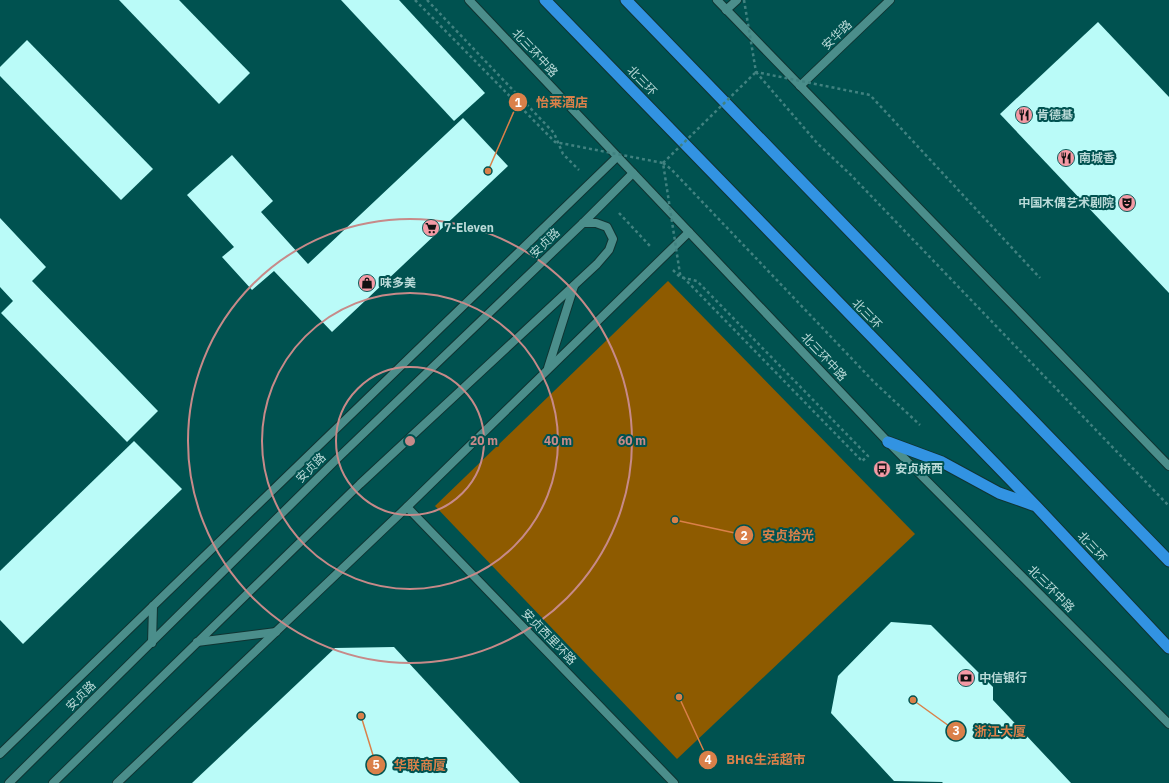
<svg xmlns="http://www.w3.org/2000/svg" width="1169" height="783" viewBox="0 0 1169 783" font-family="'IBM Plex Sans','Noto Sans SC',sans-serif">
  <style>
    .green { fill: #8e5b00 }
    .building { fill: #bafbf8 }
    .lines { fill: none; stroke-linecap: round; stroke-linejoin: round }
    .minor-casing { stroke: #0f3432; stroke-width: 10 }
    .tertiary-casing { stroke: #0f3432; stroke-width: 10 }
    .trunk-casing { stroke: #0f3432; stroke-width: 13 }
    .path { stroke: #418280; stroke-width: 2.5; stroke-dasharray: 3 3; stroke-linecap: butt }
    .minor { stroke: #4b8e8b; stroke-width: 8 }
    .tertiary { stroke: #4b8e8b; stroke-width: 8 }
    .trunk { stroke: #3293e2; stroke-width: 11 }
    .path-bridge { stroke: #418280; stroke-width: 2.5; stroke-dasharray: 3 3; stroke-linecap: butt }
    .ring { fill: none; stroke: #c78a89; stroke-width: 2 }
    .labels { text-anchor: middle; stroke-width: 4; stroke-linejoin: round; paint-order: stroke }
    .street-label { font-size: 12px; fill: #badad8; stroke: #005250 }
    .poi-label { font-size: 12px; font-weight: bold; fill: #badad8; stroke: #005250; text-anchor: start }
    .centre { fill: #c78a89; stroke: #005250; stroke-width: 2 }
    .ring-label { font-size: 12px; text-anchor: middle; font-weight: bold; fill: #c78a89; stroke: #005250; stroke-width: 4; stroke-linejoin: round; paint-order: stroke }
    .leader { fill: none; stroke: #da8049; stroke-width: 1.5 }
    .callout-dot { fill: #da8049; stroke: #005250; stroke-width: 1.5 }
    .mark-label { font-size: 12px; text-anchor: middle; font-weight: bold; fill: #fff }
    .callout-label { font-size: 13px; text-anchor: middle; font-weight: bold; fill: #da8049; stroke: #005250; stroke-width: 4; stroke-linejoin: round; paint-order: stroke }
  </style>
  <rect width="100%" height="100%" fill="#005250"/>
  <!-- green -->
  <path class="green" d="M 668,281 L 915,534 L 677,759 L 435,506 Z"/>
  <!-- building -->
  <g class="building">
    <path d="M 119,0 L 179,0 L 250,73 L 219,104 Z"/>
    <path d="M 341,0 L 399,0 L 485,93 L 454,121 Z"/>
    <path d="M 1098,22 L 1169,97 L 1169,293 L 1000,114 Z"/>
    <path d="M 27,40 L 153,169 L 121,200 L 0,76 L 0,67 Z"/>
    <path d="M 463,118 L 508,166 L 332,332 L 274,271 L 252,290 L 222,257 L 234,247 L 187,195 L 232,155 L 273,201 L 261,212 L 308,264 Z"/>
    <path d="M 0,218 L 46,267 L 32,281 L 158,411 L 127,442 L 1,313 L 13,301 L 0,287 Z"/>
    <path d="M 134,441 L 182,489 L 23,644 L 0,620 L 0,571 Z"/>
    <path d="M 891,622 L 931,625 L 993,687 L 993,700 L 1071,783 L 942,783 L 943,782 L 894,781 L 831,713 L 838,676 Z"/>
    <path d="M 394,647 L 520,783 L 192,783 L 335,648 Z"/>
  </g>
  <g class="lines">
    <!-- minor casing -->
    <g class="minor-casing">
      <path id="minor" d="M 407,507 L 674,783"/>
    </g>
    <!-- tertiary casing -->
    <g class="tertiary-casing">
      <g id="tertiary">
        <path d="M 469,0 L 888,442 L 1169,724"/>
        <path d="M 717,0 L 1169,466"/>
        <path d="M 726,10 L 737,0"/>
        <path d="M 800,86 L 890,0"/>
        <path d="M 548,368 L 574,286"/>
        <path d="M 197,642 L 276,632"/>
        <path d="M 152,643 L 153,606"/>
        <path d="M 0,754 L 617,157"/>
        <path d="M 9,783 L 340,456 L 583,223 L 633,173"/>
        <path d="M 53,783 L 360,484 L 597,264 L 609,250 L 613,239 L 607,227 L 596,223 L 583,223"/>
        <path d="M 117,783 L 407,507 L 689,232"/>
      </g>
    </g>
    <!-- trunk casing -->
    <g class="trunk-casing">
      <g id="trunk">
        <path d="M 545,0 L 1036,506 L 1169,648"/>
        <path d="M 626,0 L 1169,561"/>
        <path d="M 888,442 L 942,462 L 999,493 L 1033,505"/>
      </g>
    </g>
    <!-- path -->
    <g class="path">
      <path d="M 427,0 L 554,133 L 563,154 L 579,170"/>
      <path d="M 756,72 L 818,144 L 850,174 L 1169,506"/>
      <path d="M 663,163 L 671,169 L 874,382 L 920,425"/>
      <path d="M 619,213 L 650,246"/>
      <path d="M 673,270 L 680,277 L 697,281 L 868,456 L 862,461"/>
    </g>
    <!-- minor -->
    <use href="#minor" class="minor"/>
    <!-- tertiary -->
    <use href="#tertiary" class="tertiary"/>
    <!-- trunk -->
    <use href="#trunk" class="trunk"/>
    <!-- path-bridge -->
    <g class="path-bridge">
      <path d="M 415,0 L 555,142 L 663,163 L 680,274 L 862,461"/>
      <path d="M 744,0 L 756,72 L 870,95 L 1040,278"/>
      <path d="M 663,163 L 756,72"/>
    </g>
  </g>
  <!-- distance rings -->
  <g class="ring">
    <circle cx="410" cy="441" r="74"/>
    <circle cx="410" cy="441" r="148"/>
    <circle cx="410" cy="441" r="222"/>
  </g>
  <!-- icons -->
  <defs>
    <g id="restaurant-disc" transform="scale(0.9)"><circle r="9.5" fill="#f49aa5" stroke="#005250"/><path d="M-5-6h1v4h1v-4h1v4h1v-4h1v5L-1.5 .5V6h-2V.5L-5-1ZM5-6V6H3V1.5H1.5Q1.5-4 5-6Z" fill="#111"/></g>
    <g id="theatre-disc" transform="scale(0.9)"><circle r="9.5" fill="#f49aa5" stroke="#005250"/><path d="M-5-5.5Q0-4 5-5.5V0Q5 5 0 6Q-5 5-5 0ZM-3.3-2.5H-1v1.5H-3.3ZM1-2.5H3.3v1.5H1ZM-2.8 1Q0 5.5 2.8 1Z" fill="#111"/></g>
    <g id="supermarket-disc" transform="scale(0.9)"><circle r="9.5" fill="#f49aa5" stroke="#005250"/><path d="M-6-5.5h2.5l.6 2H6L4.5 2H-2.5L-4.4-4H-6ZM-1.5 3.2a1.3 1.3 0 1 0 .1 0ZM3 3.2a1.3 1.3 0 1 0 .1 0Z" fill="#111"/></g>
    <g id="shop-disc" transform="scale(0.9)"><circle r="9.5" fill="#f49aa5" stroke="#005250"/><path d="M-5-2.5h2.3a2.7 3.5 0 0 1 5.4 0H5L5.5 6h-11ZM-1.5-2.5h3a1.5 2.3 0 0 0-3 0Z" fill="#111"/></g>
    <g id="bus-disc" transform="scale(0.9)"><circle r="9.5" fill="#f49aa5" stroke="#005250"/><path d="M-5-6H5V4H4V6H2V4H-2V6H-4V4H-5ZM-3.5-4V0h7V-4ZM-3.5 1.2v1.5H-2V1.2ZM2 1.2v1.5H3.5V1.2Z" fill="#111"/></g>
    <g id="bank-disc" transform="scale(0.9)"><circle r="9.5" fill="#f49aa5" stroke="#005250"/><path d="M-6-4H6V4H-6ZM0-2.3a2.3 2.3 0 1 0 0 4.6a2.3 2.3 0 1 0 0-4.6Z" fill="#111"/></g>
  </defs>
  <g fill-rule="evenodd">
    <use href="#restaurant-disc" x="1024" y="115"/>
    <use href="#restaurant-disc" x="1066" y="158"/>
    <use href="#theatre-disc" x="1127" y="203"/>
    <use href="#supermarket-disc" x="431" y="228"/>
    <use href="#shop-disc" x="367" y="283"/>
    <use href="#bus-disc" x="882" y="469"/>
    <use href="#bank-disc" x="966" y="678"/>
  </g>
  <g class="labels">
    <!-- street labels -->
    <g class="street-label">
      <text transform="translate(837 35) rotate(-44)" y="4">安华路</text>
      <text transform="translate(535 53) rotate(47)" y="4">北三环中路</text>
      <text transform="translate(642 81) rotate(46)" y="4">北三环</text>
      <text transform="translate(545 243) rotate(-44)" y="4">安贞路</text>
      <text transform="translate(867 314) rotate(46)" y="4">北三环</text>
      <text transform="translate(824 357) rotate(47)" y="4">北三环中路</text>
      <text transform="translate(311 468) rotate(-45)" y="4">安贞路</text>
      <text transform="translate(1092 547) rotate(47)" y="4">北三环</text>
      <text transform="translate(1051 589) rotate(45)" y="4">北三环中路</text>
      <text transform="translate(549 637) rotate(46)" y="4">安贞西里环路</text>
      <text transform="translate(81 696) rotate(-45)" y="4">安贞路</text>
    </g>
    <!-- poi labels -->
    <g class="poi-label">
      <text x="1037" y="119">肯德基</text>
      <text x="1079" y="162">南城香</text>
      <text x="1114" y="207" text-anchor="end">中国木偶艺术剧院</text>
      <text x="444" y="232">7-Eleven</text>
      <text x="380" y="287">味多美</text>
      <text x="895" y="473">安贞桥西</text>
      <text x="979" y="682">中信银行</text>
    </g>
  </g>
  <circle cx="410" cy="441" r="6" class="centre"/>
  <g class="ring-label">
    <text x="484" y="445">20 m</text>
    <text x="558" y="445">40 m</text>
    <text x="632" y="445">60 m</text>
  </g>
  <!-- callouts -->
  <path class="leader" d="M488 171L518 102M675 520L744 535M913 700L956 731M679 697L708 760M361 716L376 765"/>
  <g class="callout-dot">
    <circle cx="488" cy="171" r="4"/>
    <circle cx="675" cy="520" r="4"/>
    <circle cx="913" cy="700" r="4"/>
    <circle cx="679" cy="697" r="4"/>
    <circle cx="361" cy="716" r="4"/>
    <circle cx="518" cy="102" r="10"/>
    <circle cx="744" cy="535" r="10"/>
    <circle cx="956" cy="731" r="10"/>
    <circle cx="708" cy="760" r="10"/>
    <circle cx="376" cy="765" r="10"/>
  </g>
  <g class="mark-label">
    <text x="518" y="107">1</text>
    <text x="744" y="540">2</text>
    <text x="956" y="735">3</text>
    <text x="708" y="764">4</text>
    <text x="376" y="769">5</text>
  </g>
  <g class="callout-label">
    <text x="562" y="107">怡莱酒店</text>
    <text x="788" y="540">安贞拾光</text>
    <text x="1000" y="736">浙江大厦</text>
    <text x="766" y="764">BHG生活超市</text>
    <text x="420" y="770">华联商厦</text>
  </g>
</svg>
